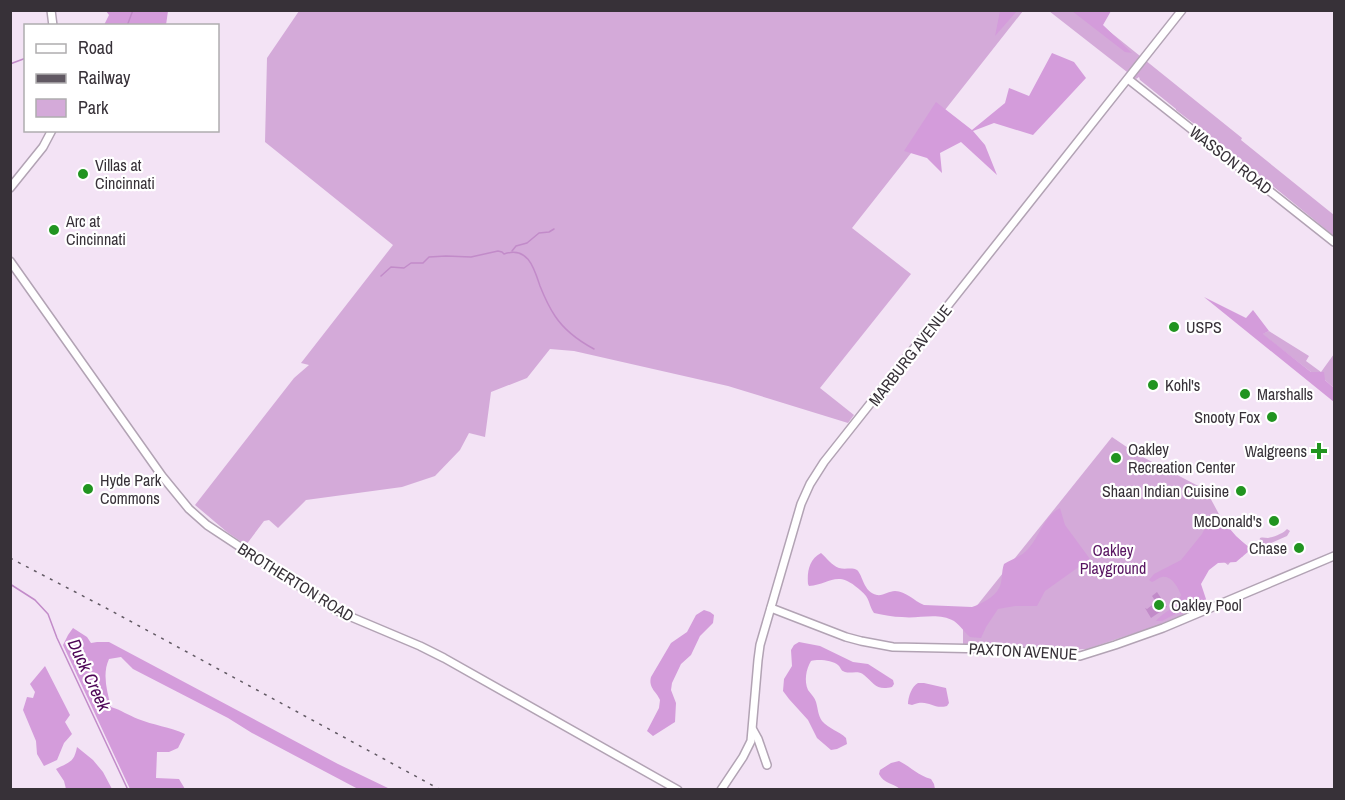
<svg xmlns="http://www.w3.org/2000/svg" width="1345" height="800" viewBox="0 0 1345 800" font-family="'Archivo Narrow',sans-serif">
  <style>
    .green { fill: #d4aad9 }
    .forest { fill: #d49cdb }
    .water { fill: #c28bc9 }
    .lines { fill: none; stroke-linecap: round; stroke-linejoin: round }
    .stream { stroke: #c28bc9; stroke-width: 1.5 }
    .secondary-casing { stroke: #b2a3b4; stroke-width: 10 }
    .secondary { stroke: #fff; stroke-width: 7 }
    .rail { stroke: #615963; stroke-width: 1.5; stroke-dasharray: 3 6; stroke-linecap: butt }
    .poi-dot { fill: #219420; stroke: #fff; stroke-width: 2 }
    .labels { text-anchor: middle; stroke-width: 4.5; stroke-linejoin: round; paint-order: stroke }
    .street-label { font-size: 16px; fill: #373138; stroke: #fff }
    .poi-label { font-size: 16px; fill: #373138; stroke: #fff; text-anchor: start }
    .park-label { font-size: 16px; fill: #581461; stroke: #fff }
    .water-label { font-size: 18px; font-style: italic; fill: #4d0556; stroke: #fff }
  </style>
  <rect width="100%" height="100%" fill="#f3e3f5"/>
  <!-- green -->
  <g class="green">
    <path d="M 299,11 L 1023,11 L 852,228 L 911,274 L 820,388 L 854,415 L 848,423 L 728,386 L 574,351 L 550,349 L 527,378 L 491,392 L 485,437 L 469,433 L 460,450 L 435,476 L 402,487 L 306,500 L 278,528 L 269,520 L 264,521 L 246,545 L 227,532 L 195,505 L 294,378 L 309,365 L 301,363 L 393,245 L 265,142 L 267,58 Z"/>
    <path d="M 1049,11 L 1085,11 L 1099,23 L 1242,138 L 1241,140 L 1334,215 L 1334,236 L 1231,152 L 1176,110 L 1176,109 L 1140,80 L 1139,77 L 1136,79 Z"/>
    <path d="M 1269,331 L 1309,356 L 1306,361 L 1321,372 L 1334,354 L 1334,388 L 1325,380 L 1311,372 L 1262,334 Z"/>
    <path d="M 1112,437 L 1137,454 L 1206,490 L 1228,531 L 1249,547 L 1242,557 L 1237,554 L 1228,565 L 1219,558 L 1189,573 L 1192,591 L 1210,604 L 1156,626 L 1087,649 L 1064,650 L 963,644 L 963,623 Z"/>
    <path d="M 1287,529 L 1290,531 L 1287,536 L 1264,546 L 1259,542 L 1260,538 C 1263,537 1265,538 1268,538 C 1274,537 1284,533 1287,529 Z"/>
  </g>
  <!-- forest -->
  <g class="forest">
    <path d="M 106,11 L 168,11 L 166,25 L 104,25 L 109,15 Z"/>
    <path d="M 1000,11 L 1017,11 L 995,36 Z"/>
    <path d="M 1072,11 L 1111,11 L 1103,25 L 1132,53 L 1125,52 Z"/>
    <path d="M 1052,53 L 1074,62 L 1086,78 L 1033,135 L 994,123 L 973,131 L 985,145 L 997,175 L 961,142 L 940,153 L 942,173 L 927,158 L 904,151 L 936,102 L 972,130 L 1005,103 L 1009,88 L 1029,96 Z"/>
    <path d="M 1204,297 L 1246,318 L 1253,310 L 1269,331 L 1263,334 L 1311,372 L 1324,372 L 1325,380 L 1334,388 L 1334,402 Z"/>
    <path d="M 1060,508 L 1065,525 L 1090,559 L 1045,591 L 1037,606 L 1015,606 L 998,609 L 986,627 L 981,638 L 970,637 C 964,632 961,626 954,621 C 938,612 919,619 902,617 C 893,617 884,615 874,613 C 870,608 870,602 866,596 C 863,592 859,589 855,586 C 836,571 828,585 809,586 L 808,584 C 807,572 809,559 821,553 C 827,558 831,565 839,568 C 845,570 852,567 857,570 C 863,575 863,592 877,595 C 883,596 889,591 895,591 C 906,591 914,601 924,605 L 972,607 C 981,604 995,597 999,588 C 1003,582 1001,572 1004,564 C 1012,559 1021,557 1028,549 C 1040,536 1043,517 1060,508 Z"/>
    <path d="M 1212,519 L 1218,519 L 1223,521 L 1236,536 L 1247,546 L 1249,551 L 1236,562 L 1218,563 L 1209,570 L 1201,584 L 1207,602 L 1202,606 L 1177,613 L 1162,621 L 1156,621 C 1164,611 1175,610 1181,595 C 1178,588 1172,575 1162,577 C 1158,578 1155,581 1152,582 L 1149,580 L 1154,574 L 1181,560 L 1202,534 L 1206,526 Z"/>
    <path d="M 704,610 L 710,612 L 714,615 L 713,623 L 700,636 L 691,655 L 681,664 L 672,683 L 671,690 L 676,703 L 675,722 L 653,736 L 647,731 L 659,708 L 660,700 C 657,692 648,688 651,677 L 671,643 L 687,632 L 696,615 Z"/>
    <path d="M 73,628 L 87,637 L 91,643 L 97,642 L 109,642 L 338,764 L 390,789 L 358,789 L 252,733 L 228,718 L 133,669 L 121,657 L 109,659 C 102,674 107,691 111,707 C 121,710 128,715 138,719 C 153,725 170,727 185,734 L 178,748 L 169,752 L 157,752 L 156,778 L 179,779 L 185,789 L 130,789 L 63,645 L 68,635 Z"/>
    <path d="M 799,642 L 820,646 L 853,662 L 868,664 L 893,680 L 894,684 L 892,687 C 876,691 874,683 864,675 C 858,670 851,674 845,672 C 840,670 842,669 838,665 C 832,660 818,659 811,661 C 806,669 804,681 808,690 C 811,694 815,698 816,702 C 818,709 818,715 822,721 C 829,729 839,731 846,738 L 847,744 L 837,749 L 831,750 L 817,738 L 808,720 L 789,699 L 783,691 L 784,679 L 792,666 L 791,650 L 794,645 Z"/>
    <path d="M 45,666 L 70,715 L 65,722 L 72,734 L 64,743 L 57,760 L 44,766 L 37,754 L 36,741 L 23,710 L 27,697 L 33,698 L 35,692 L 30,684 Z"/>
    <path d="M 918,683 L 924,683 L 946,688 L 949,703 L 947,706 C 932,710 929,698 912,705 L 908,704 C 908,697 912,686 918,683 Z"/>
    <path d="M 77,747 L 93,760 L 103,772 L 112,789 L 66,789 L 64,781 L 56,769 C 69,762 74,763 77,747 Z"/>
    <path d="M 899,761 C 911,767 917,775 931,779 L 934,784 L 935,789 L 900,789 C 893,783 884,784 879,774 L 880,770 L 891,763 Z"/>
  </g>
  <!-- water -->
  <path class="water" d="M 1157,592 L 1167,607 L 1151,618 L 1145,608 L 1147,609 L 1156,602 L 1152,596 Z"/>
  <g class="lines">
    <!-- stream -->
    <g class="stream">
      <path d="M 127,26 L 133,10"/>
      <path d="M 10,64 L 26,58"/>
      <path d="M 512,251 L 516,246 L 527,243 L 539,233 L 549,232 L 554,229"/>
      <path d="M 381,276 L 391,267 L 404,268 L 411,263 L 423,263 L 429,257 L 446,256 L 471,257 L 498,251 L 502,252 L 504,254 C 528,246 534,268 540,286 C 544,296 549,307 555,316 C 565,331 579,341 594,349"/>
      <path d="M 10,584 L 35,600 L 48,614 L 57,638 L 128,790"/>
    </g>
    <!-- secondary casing -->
    <g class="secondary-casing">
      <g id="secondary">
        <path d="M 51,10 L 53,26"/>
        <path d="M 1128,79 L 1334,242"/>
        <path d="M 10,188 L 43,147 L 52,130"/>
        <path d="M 10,261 L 162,476 L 189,509 L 207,525 L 337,611 L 420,646 L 444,658 L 678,790"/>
        <path d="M 771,608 L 846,637 L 861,641 L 893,647 L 991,649 L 1080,656 L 1115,645 L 1163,628 L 1334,556"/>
        <path d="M 753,730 L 758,739 L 767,765"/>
        <path d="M 721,790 L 743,757 L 751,741 L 758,660 L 760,645 L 801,504 L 810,484 L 824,462 L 1182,10"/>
      </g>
    </g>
    <!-- secondary -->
    <use href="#secondary" class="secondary"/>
    <!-- rail -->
    <path class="rail" d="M 10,558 L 106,608 L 441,790"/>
  </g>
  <!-- markers -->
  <g class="poi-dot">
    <circle cx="83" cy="174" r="6"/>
    <circle cx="54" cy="230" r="6"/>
    <circle cx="1174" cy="327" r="6"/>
    <circle cx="1153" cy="385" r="6"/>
    <circle cx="1245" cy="394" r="6"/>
    <circle cx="1272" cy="417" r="6"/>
    <path d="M1316 442h6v6h6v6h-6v6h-6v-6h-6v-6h6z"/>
    <circle cx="1116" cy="458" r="6"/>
    <circle cx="88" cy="489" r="6"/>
    <circle cx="1241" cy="491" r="6"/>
    <circle cx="1274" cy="521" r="6"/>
    <circle cx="1299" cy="548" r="6"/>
    <circle cx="1159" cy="605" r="6"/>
  </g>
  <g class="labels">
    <!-- street labels -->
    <g class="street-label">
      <text transform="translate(1231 160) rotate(38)" y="6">WASSON ROAD</text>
      <text transform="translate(910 355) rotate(-52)" y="6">MARBURG AVENUE</text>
      <text transform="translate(296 582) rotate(32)" y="6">BROTHERTON ROAD</text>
      <text transform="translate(1023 651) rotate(3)" y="6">PAXTON AVENUE</text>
    </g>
    <!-- poi labels -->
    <g class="poi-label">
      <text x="95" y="171">Villas at<tspan x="95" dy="18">Cincinnati</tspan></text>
      <text x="66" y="227">Arc at<tspan x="66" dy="18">Cincinnati</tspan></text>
      <text x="1186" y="333">USPS</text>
      <text x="1165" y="391">Kohl's</text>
      <text x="1257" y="400">Marshalls</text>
      <text x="1260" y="423" text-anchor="end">Snooty Fox</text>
      <text x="1128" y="455">Oakley<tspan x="1128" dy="18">Recreation Center</tspan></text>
      <text x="1307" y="457" text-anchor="end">Walgreens</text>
      <text x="100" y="486">Hyde Park<tspan x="100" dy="18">Commons</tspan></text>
      <text x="1229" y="497" text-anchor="end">Shaan Indian Cuisine</text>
      <text x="1262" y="527" text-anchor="end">McDonald's</text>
      <text x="1287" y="554" text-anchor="end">Chase</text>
      <text x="1171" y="611">Oakley Pool</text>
    </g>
    <!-- park labels -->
    <g class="park-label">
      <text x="1113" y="556">Oakley<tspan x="1113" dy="18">Playground</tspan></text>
    </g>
    <!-- water labels -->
    <g class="water-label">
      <text transform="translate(89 675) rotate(65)" y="6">Duck Creek</text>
    </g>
  </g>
  <!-- border -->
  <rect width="1345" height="800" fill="none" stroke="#373138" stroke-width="24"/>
  <!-- legend -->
  <rect x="24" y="24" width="195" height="108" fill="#ffffff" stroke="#afadaf" stroke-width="1.5"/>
  <rect x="36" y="44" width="30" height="9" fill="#ffffff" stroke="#afadaf" stroke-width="1.5"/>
  <text x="78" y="54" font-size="18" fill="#373138">Road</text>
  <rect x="36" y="74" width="30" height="9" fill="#615963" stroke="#afadaf" stroke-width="1.5"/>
  <text x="78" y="84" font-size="18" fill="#373138">Railway</text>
  <rect x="36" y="99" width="30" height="18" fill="#d4aad9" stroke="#afadaf" stroke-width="1.5"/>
  <text x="78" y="114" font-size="18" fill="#373138">Park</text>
</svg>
